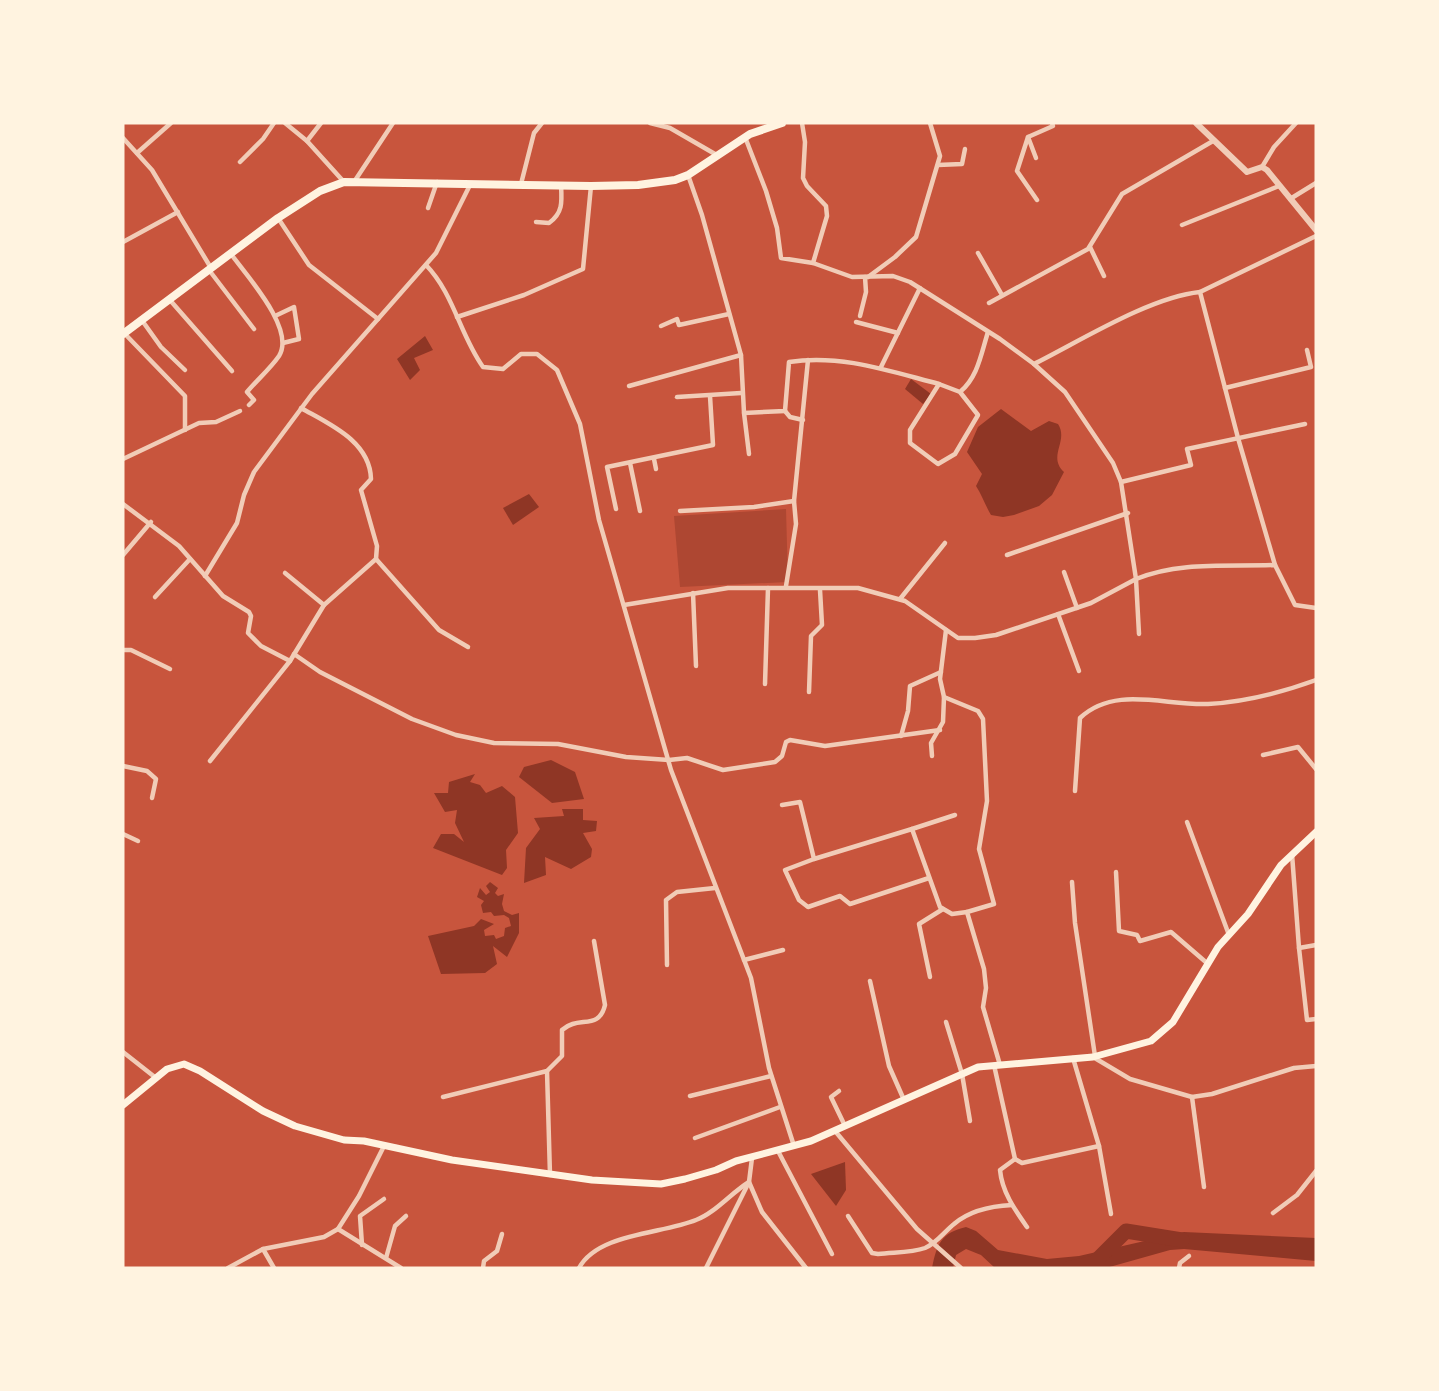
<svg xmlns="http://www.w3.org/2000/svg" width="1439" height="1391" viewBox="0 0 1439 1391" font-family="Inter,sans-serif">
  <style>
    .green { fill: #ae4732 }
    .water { fill: #8f3625 }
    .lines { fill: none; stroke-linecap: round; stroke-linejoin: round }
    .river { stroke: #8f3625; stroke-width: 15 }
    .minor { stroke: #f1ccb7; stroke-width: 4.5 }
    .tertiary { stroke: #f1ccb7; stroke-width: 6 }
    .secondary { stroke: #fff3e0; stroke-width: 7 }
    .primary { stroke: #fff3e0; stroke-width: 8 }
  </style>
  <rect width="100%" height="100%" fill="#c8553d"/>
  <!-- green -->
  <path class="green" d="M 786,509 L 788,582 L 680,587 L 674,516 Z"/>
  <!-- water -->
  <g class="water">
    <path d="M 425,336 L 433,350 L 414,358 L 420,370 L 410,380 L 397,359 Z"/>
    <path d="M 911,379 L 931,394 L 923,404 L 905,389 Z"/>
    <path d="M 1001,409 L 1031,431 L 1049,421 L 1058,424 C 1069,441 1047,456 1064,472 L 1052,495 L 1039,506 L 1014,515 L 1003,517 L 991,515 C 985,505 982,495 976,486 L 982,474 L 967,452 L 978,427 Z"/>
    <path d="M 529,494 L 539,507 L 513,525 L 503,508 Z"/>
    <path d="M 551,760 L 575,772 L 584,799 L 552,803 L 519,777 L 524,767 Z"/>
    <path d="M 475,774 L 470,782 L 480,785 L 486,793 L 502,786 L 515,797 L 518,833 L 506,850 L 507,868 L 502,875 L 433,848 L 441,834 L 454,834 L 464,842 L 455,823 L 457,810 L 445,812 L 434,793 L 448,793 L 449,782 Z"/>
    <path d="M 562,809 L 583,809 L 583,820 L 597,821 L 596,831 L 583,833 L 592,849 L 591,857 L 571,869 L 545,857 L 546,875 L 524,883 L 526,848 L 540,829 L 534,818 L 564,816 Z"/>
    <path d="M 490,882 L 498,888 L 495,893 L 498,896 L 504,894 L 502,904 L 504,911 L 512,915 L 519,913 L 519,933 L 507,957 L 493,946 L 497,964 L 485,973 L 441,974 L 428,936 L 474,926 L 481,919 L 494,924 L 484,930 L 485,936 L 494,935 L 496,939 L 504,936 L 505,928 L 511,926 L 509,918 L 504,915 L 494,916 L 491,912 L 483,913 L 481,905 L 484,901 L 477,897 L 480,888 L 486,895 L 490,892 L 486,886 Z"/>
    <path d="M 845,1162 L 846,1190 L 836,1206 L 811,1174 Z"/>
    <path d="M 966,1227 L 976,1231 L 998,1250 L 1047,1259 L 1079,1256 L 1184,1232 L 1316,1238 L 1316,1261 L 1184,1249 L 1170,1250 L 1106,1268 L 995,1268 L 981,1255 L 966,1249 L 956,1255 L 953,1268 L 932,1268 C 937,1244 941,1233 966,1227 Z"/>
  </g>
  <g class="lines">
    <!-- river -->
    <path class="river" d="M 1070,1268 L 1094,1263 L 1126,1231 L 1182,1240"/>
    <!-- minor -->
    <g class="minor">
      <path d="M 285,123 L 307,141 L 344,182"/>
      <path d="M 650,123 L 670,128 L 715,154"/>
      <path d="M 802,123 L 805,142 L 803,178 L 807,186 L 826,206 L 827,216 L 813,263 L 852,277 L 893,276 L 910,282 L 1000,339 L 1034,364 L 1065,392 L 1113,463 L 1121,482 L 1136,579 C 1180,561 1229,567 1275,565 L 1295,605 L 1316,608"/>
      <path d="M 745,137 L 766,191 L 777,228 L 781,258 L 813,263"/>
      <path d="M 1028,137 L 1017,171 L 1037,200"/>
      <path d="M 123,138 L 152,170 L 211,268"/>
      <path d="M 307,141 L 321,123"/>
      <path d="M 137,153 L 171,123"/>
      <path d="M 1036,158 L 1028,137 L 1053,126 L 1052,123"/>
      <path d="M 240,162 L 263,139 L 274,123"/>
      <path d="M 938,165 L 962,164 L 965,149"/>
      <path d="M 1262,167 L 1274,147 L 1296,123"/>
      <path d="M 688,175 L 702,215 L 741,355 L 744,413 L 785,411 L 789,362 C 841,354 889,371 939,384"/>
      <path d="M 354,182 L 393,123"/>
      <path d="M 521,184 L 534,133 L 542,123"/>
      <path d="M 1290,199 L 1316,183"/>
      <path d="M 428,208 L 437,182"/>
      <path d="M 278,218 L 309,265 L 378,319"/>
      <path d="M 536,222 L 549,223 C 563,213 562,202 561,185"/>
      <path d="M 1182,225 L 1279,186"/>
      <path d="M 123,242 L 178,212"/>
      <path d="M 1090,247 L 1104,276"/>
      <path d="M 978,253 L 1002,295"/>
      <path d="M 231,254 C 246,275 296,329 279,356 C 270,369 257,380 247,392 L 254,400 L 249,405"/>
      <path d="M 426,265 C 454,294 460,335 483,367 L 503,369 L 521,354 L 537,354 L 557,370 L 580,424 L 599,520 L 671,770 L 751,978 L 769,1068 L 794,1146"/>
      <path d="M 209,270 L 254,329"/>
      <path d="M 868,277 L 895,257 L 916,237 L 940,156 L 930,123"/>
      <path d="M 169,299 L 232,371"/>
      <path d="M 989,303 L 1088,249 L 1122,194 L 1213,141"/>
      <path d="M 275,316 L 294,307 L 299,339 L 283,343"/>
      <path d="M 860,316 L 866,292 L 865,277"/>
      <path d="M 457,317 L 524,295 L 583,269 L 591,186"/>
      <path d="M 141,319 L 161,347 L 185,370"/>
      <path d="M 856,322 L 898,333"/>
      <path d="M 661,326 L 677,319 L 679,325 L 729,314"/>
      <path d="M 124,333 L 185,396 L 185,430"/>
      <path d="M 1034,364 C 1080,341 1150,297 1200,292"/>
      <path d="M 881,367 L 920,288"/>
      <path d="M 629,386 L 741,355"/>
      <path d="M 1225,388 L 1311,367 L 1307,350"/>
      <path d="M 960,392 L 978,415 L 955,454 L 938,464 L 910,443 L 910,430 L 939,384 L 960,392 C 978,377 981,354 988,332"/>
      <path d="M 677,397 L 741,393"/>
      <path d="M 785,411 L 790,417 L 803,420"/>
      <path d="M 744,413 L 749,454"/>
      <path d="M 123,459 L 199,423 L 216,422 L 240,411"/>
      <path d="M 654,459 L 656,469"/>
      <path d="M 630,463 L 640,511"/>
      <path d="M 1121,482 L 1191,465 L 1187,449 L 1305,424"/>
      <path d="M 123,504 L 179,546 L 223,596 L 249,612 L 251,616 L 248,633 L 261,646 L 290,661"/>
      <path d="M 616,509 L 607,467 L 713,445 L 710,396"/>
      <path d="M 680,511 L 754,507 L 794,501"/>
      <path d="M 123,555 L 151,522"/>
      <path d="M 1007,555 L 1128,513"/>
      <path d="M 376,559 L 439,630 L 468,647"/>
      <path d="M 1275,565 L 1238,438 L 1200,292 L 1316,236"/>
      <path d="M 1064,572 L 1077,608"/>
      <path d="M 285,573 L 324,605"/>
      <path d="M 205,576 L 237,523 L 244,495 L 254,472 L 312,394 L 436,253 L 470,185"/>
      <path d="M 786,586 L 796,524 L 794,501 L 808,360"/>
      <path d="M 693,593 L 696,666"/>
      <path d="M 155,597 L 190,559"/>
      <path d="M 900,599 L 945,543"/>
      <path d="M 624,605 L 728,588 L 858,588 L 905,601 L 958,638 L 975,638 L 996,635 L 1091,603 L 1136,579 L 1139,634"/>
      <path d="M 1058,614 L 1079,671"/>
      <path d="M 946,630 L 940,679 L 944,697 L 978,711 L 983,719 L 987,801 L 979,849 L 994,904 L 967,912 L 984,969 L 986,988 L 983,1007 L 1000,1065"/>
      <path d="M 123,650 L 131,650 L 170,669"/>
      <path d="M 294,654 L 320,672 L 412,719 L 456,735 L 494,743 L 558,744 L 626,757 L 669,760 L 687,758 L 723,770 L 775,762 L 782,756 L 786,742 L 790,740 L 825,746 L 940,730"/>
      <path d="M 765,684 L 768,588"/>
      <path d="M 809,692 L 811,636 L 822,625 L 820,590"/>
      <path d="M 901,736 L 908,711 L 910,686 L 941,672"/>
      <path d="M 1263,755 L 1298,747 L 1316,769"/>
      <path d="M 932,756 L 931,743 L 943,722 L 944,697"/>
      <path d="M 210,761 L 290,661 L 324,605 L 376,559 L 377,546 L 361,490 L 371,479 C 370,441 329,424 301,408"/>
      <path d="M 123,766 L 147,771 L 156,779 L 152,798"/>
      <path d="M 1075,791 L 1080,718 C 1115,685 1165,706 1208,704 C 1244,702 1283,692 1316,680"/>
      <path d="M 782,805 L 800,802 L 814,859 L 912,829 L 940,907 L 952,914 L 967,912"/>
      <path d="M 1187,822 L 1229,935"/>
      <path d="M 912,829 L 955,815"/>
      <path d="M 123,834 L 138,841"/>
      <path d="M 1292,854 L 1299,948 L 1316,945"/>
      <path d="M 814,859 L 785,870 L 799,900 L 808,907 L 840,896 L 850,904 L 929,878"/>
      <path d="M 1116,872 L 1119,931 L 1137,935 L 1140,941 L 1171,932 L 1208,964"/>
      <path d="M 1072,882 L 1075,923 L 1095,1056"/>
      <path d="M 1299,948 L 1307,1020 L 1316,1019"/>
      <path d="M 744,960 L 783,950"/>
      <path d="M 667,965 L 666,900 L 677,892 L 715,888"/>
      <path d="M 930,977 L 919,924 L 943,909"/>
      <path d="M 870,981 L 889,1066 L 904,1100"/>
      <path d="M 946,1022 L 962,1074 L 970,1121"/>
      <path d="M 123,1052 L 156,1078"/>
      <path d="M 1093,1057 L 1130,1079 L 1192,1097 L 1212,1094 L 1294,1068 L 1316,1066"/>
      <path d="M 1073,1058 L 1099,1146 L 1111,1214"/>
      <path d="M 994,1065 L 1015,1159 L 1022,1163 L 1099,1146"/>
      <path d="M 547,1071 L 550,1175"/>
      <path d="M 839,1091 L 831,1097 L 845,1126"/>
      <path d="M 690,1096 L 771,1076"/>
      <path d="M 443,1097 L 547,1071 L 562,1056 L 562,1030 C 578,1015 599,1031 605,1005 L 594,941"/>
      <path d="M 1192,1097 L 1204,1187"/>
      <path d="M 835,1131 L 917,1229 L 961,1268"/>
      <path d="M 695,1138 L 780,1107"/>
      <path d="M 778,1151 L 832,1254"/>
      <path d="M 752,1158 L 749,1182 L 762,1212 L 806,1268"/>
      <path d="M 1015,1159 L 1000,1170 C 1002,1192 1015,1210 1027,1227"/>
      <path d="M 1273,1213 L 1297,1195 L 1316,1171"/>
      <path d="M 848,1216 L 872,1253 L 878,1254 C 893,1252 911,1253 925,1248 C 937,1243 944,1232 954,1224 C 969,1211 992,1206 1012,1205"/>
      <path d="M 338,1229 L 401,1268"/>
      <path d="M 362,1245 L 360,1216 L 384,1199"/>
      <path d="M 263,1249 L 274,1268"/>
      <path d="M 386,1258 L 395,1226 L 406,1216"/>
      <path d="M 228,1268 L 263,1249 L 324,1237 L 338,1229 L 359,1196 L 384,1146"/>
      <path d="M 483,1268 L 484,1261 L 497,1251 L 502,1234"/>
      <path d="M 579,1268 C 598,1233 662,1234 696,1220 C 715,1213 731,1193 749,1182"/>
      <path d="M 706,1268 L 749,1182"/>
      <path d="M 1179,1268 L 1180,1263 L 1189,1256"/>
    </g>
    <!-- tertiary -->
    <path class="tertiary" d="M 1196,123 L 1247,172 L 1262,167 L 1267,170 L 1316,230"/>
    <!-- secondary -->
    <path class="secondary" d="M 123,1105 L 167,1069 L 184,1064 L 200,1071 L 263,1111 L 295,1126 L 344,1140 L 364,1141 L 452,1160 L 592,1180 L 661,1184 L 685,1179 L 716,1170 L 736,1161 L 811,1141 L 978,1067 L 1093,1057 L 1151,1041 L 1173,1022 L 1218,947 L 1248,914 L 1281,865 L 1316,832"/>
    <!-- primary -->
    <path class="primary" d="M 123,334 L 278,218 L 320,191 L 344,182 L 591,186 L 638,185 L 675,180 L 688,175 L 750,134 L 782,123"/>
  </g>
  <!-- border -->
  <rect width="1439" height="1391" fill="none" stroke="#fff3e0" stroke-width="249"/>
</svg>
